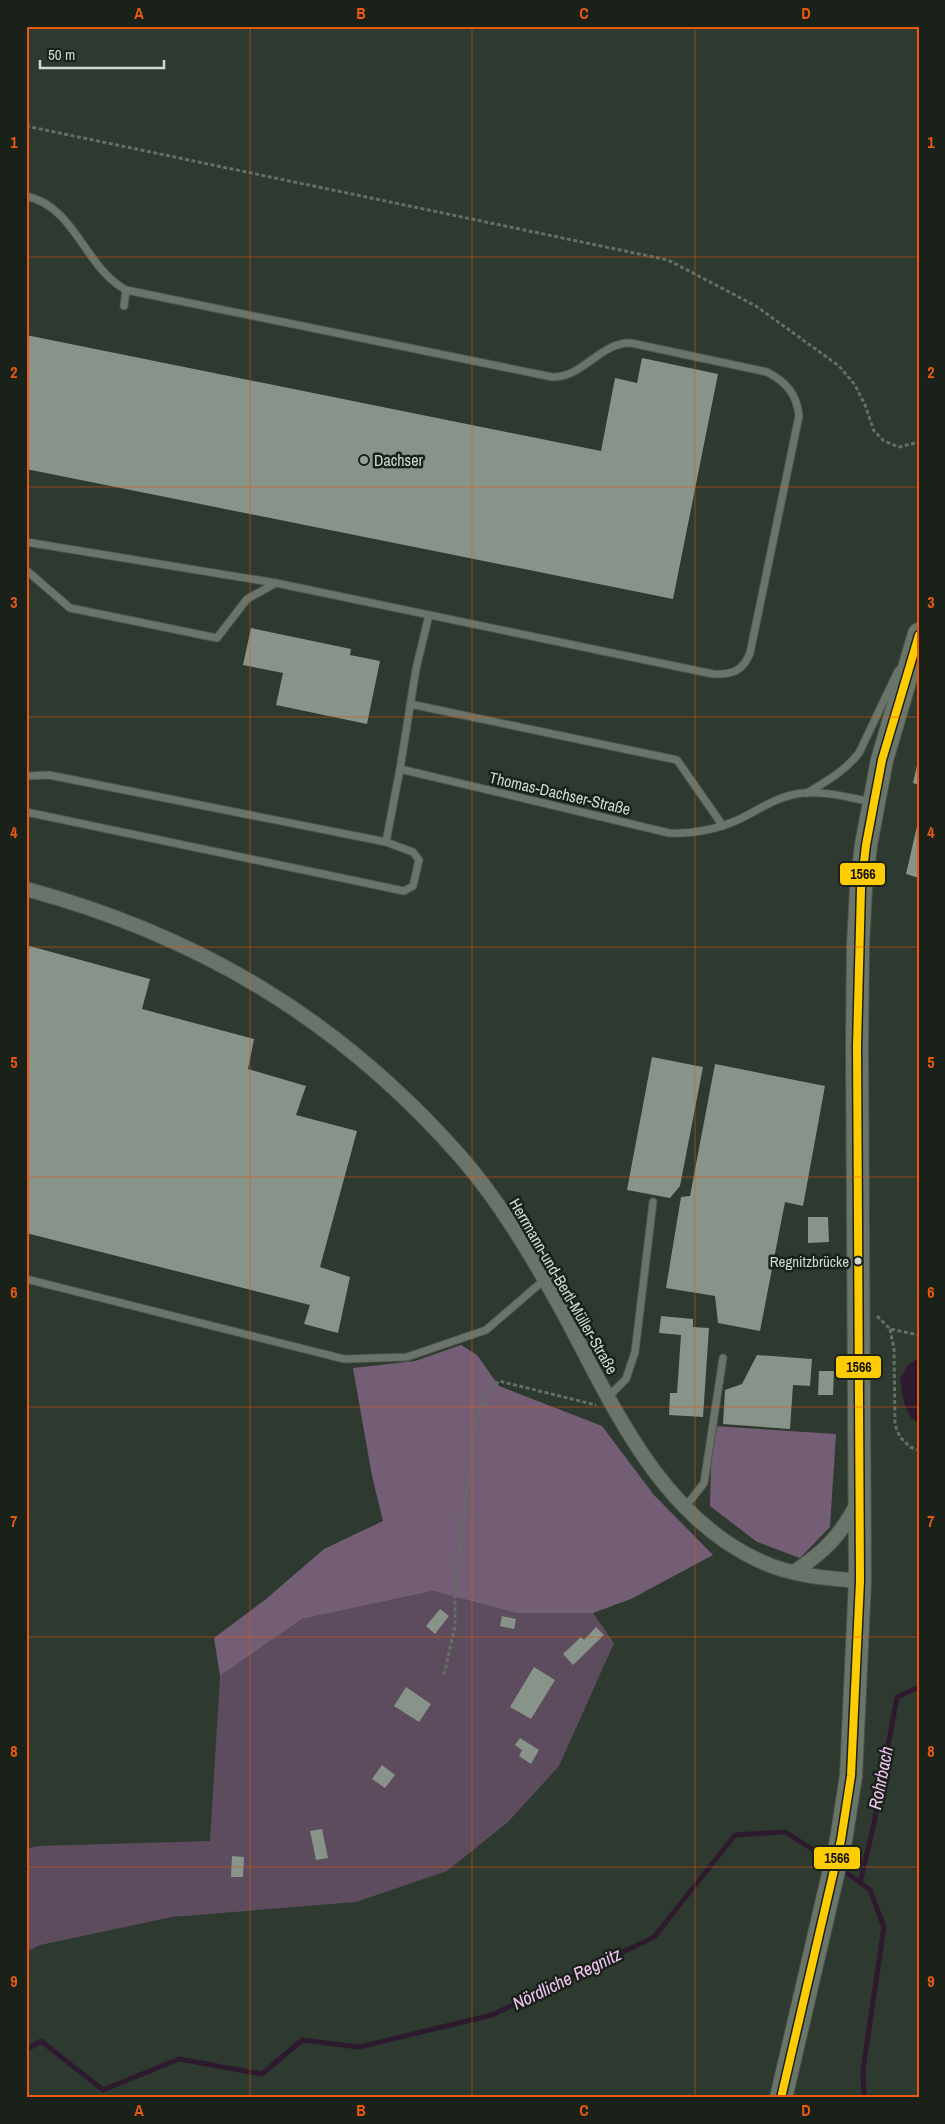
<svg xmlns="http://www.w3.org/2000/svg" width="945" height="2124" viewBox="0 0 945 2124" font-family="'Archivo Narrow',sans-serif">
  <style>
    .green { fill: #5c4c5d }
    .forest { fill: #735e75 }
    .water { fill: #2d1a2e }
    .lines { fill: none; stroke-linecap: round; stroke-linejoin: round }
    .stream { stroke: #2d1a2e; stroke-width: 5 }
    .building { fill: #889389 }
    .service-casing { stroke: #4c554d; stroke-width: 9 }
    .minor-casing { stroke: #4c554d; stroke-width: 16 }
    .primary-casing { stroke: #4c554d; stroke-width: 24 }
    .path { stroke: #656e65; stroke-width: 3; stroke-dasharray: 4 2.5; stroke-linecap: butt }
    .service { stroke: #6b746b; stroke-width: 7 }
    .minor { stroke: #6b746b; stroke-width: 14 }
    .primary { stroke: #6a756a; stroke-width: 22 }
    .bus-1-casing { stroke: #192119; stroke-width: 11 }
    .bus-1 { stroke: #fecc00; stroke-width: 8 }
    .grid { fill: none; stroke: #e8590c; stroke-width: 1; stroke-opacity: 0.55 }
    .poi-dot { fill: #97a297; stroke: #192119; stroke-width: 2 }
    .bus-dot { fill: #cfdbcf; stroke: #192119; stroke-width: 2 }
    .labels { text-anchor: middle; stroke-width: 5; stroke-linejoin: round; paint-order: stroke }
    .bus-label { font-size: 15px; fill: #cfdbcf; stroke: #192119; text-anchor: end }
    .poi-label { font-size: 16px; fill: #cfdbcf; stroke: #192119; text-anchor: start }
    .street-label { font-size: 16px; fill: #cfdbcf; stroke: #192119 }
    .water-label { font-size: 18px; font-style: italic; fill: #f4c6f7; stroke: #192119 }
    .line-badge { stroke: #192119; stroke-width: 2 }
    .pale-badge-label { font-size: 14px; text-anchor: middle; font-weight: bold; fill: #111 }
    .neatline { fill: none; stroke: #e8590c; stroke-width: 2 }
    .grid-label { font-size: 16px; text-anchor: middle; font-weight: bold; fill: #e8590c }
  </style>
  <rect width="100%" height="100%" fill="#2e392f"/>
  <!-- green -->
  <path class="green" d="M 433,1591 L 516,1613 L 593,1613 L 614,1643 L 559,1766 L 508,1822 L 447,1871 L 356,1902 L 172,1917 L 40,1945 L 26,1952 L 26,1849 L 37,1846 L 210,1841 L 220,1676 L 302,1619 Z"/>
  <!-- forest -->
  <g class="forest">
    <path d="M 461,1345 L 477,1355 L 499,1386 L 602,1426 L 654,1495 L 713,1555 L 631,1599 L 593,1613 L 516,1613 L 433,1591 L 302,1619 L 220,1676 L 214,1638 L 266,1599 L 324,1549 L 383,1521 L 372,1476 L 353,1368 L 415,1361 Z"/>
    <path d="M 712,1426 L 836,1434 L 830,1527 L 800,1558 L 757,1542 L 710,1506 Z"/>
  </g>
  <!-- water -->
  <path class="water" d="M 919,1358 L 919,1423 C 903,1416 903,1394 900,1379 L 908,1365 Z"/>
  <g class="lines">
    <!-- stream -->
    <g class="stream">
      <path d="M 840,1868 L 870,1890 L 884,1927 L 863,2070 L 864,2098"/>
      <path d="M 860,1883 L 874,1823 L 897,1697 L 919,1687"/>
      <path d="M 26,2050 L 41,2041 L 103,2090 L 179,2059 L 262,2074 L 302,2040 L 359,2047 L 492,2015 L 654,1937 L 735,1835 L 785,1832 L 831,1861"/>
    </g>
  </g>
  <!-- building -->
  <g class="building">
    <path d="M 26,335 L 601,451 L 615,378 L 637,383 L 642,358 L 718,374 L 673,599 L 26,469 Z"/>
    <path d="M 251,628 L 351,649 L 350,655 L 380,661 L 367,724 L 276,705 L 283,673 L 243,665 Z"/>
    <path d="M 918,761 L 919,761 L 919,785 L 913,783 Z"/>
    <path d="M 918,822 L 919,822 L 919,878 L 906,874 Z"/>
    <path d="M 26,945 L 150,979 L 142,1009 L 254,1039 L 248,1069 L 306,1086 L 296,1115 L 357,1131 L 320,1267 L 350,1277 L 338,1333 L 304,1324 L 310,1305 L 26,1233 Z"/>
    <path d="M 652,1057 L 703,1067 L 680,1186 L 670,1198 L 627,1190 Z"/>
    <path d="M 715,1064 L 825,1086 L 803,1206 L 785,1202 L 760,1331 L 718,1323 L 715,1296 L 666,1288 L 681,1197 L 690,1196 Z"/>
    <path d="M 808,1217 L 828,1217 L 829,1242 L 808,1243 Z"/>
    <path d="M 661,1316 L 693,1319 L 693,1327 L 709,1328 L 703,1417 L 669,1415 L 670,1393 L 677,1393 L 681,1335 L 659,1333 Z"/>
    <path d="M 757,1355 L 812,1359 L 810,1386 L 793,1385 L 790,1429 L 723,1424 L 725,1390 L 742,1384 Z"/>
    <path d="M 819,1371 L 834,1371 L 833,1395 L 818,1395 Z"/>
    <path d="M 440,1609 L 449,1616 L 435,1634 L 426,1626 Z"/>
    <path d="M 502,1616 L 516,1619 L 514,1629 L 500,1626 Z"/>
    <path d="M 596,1627 L 604,1635 L 573,1665 L 563,1654 L 581,1637 L 584,1640 Z"/>
    <path d="M 534,1667 L 555,1680 L 531,1719 L 510,1707 Z"/>
    <path d="M 406,1687 L 431,1704 L 419,1722 L 394,1706 Z"/>
    <path d="M 520,1738 L 539,1750 L 531,1764 L 519,1756 L 522,1750 L 515,1745 Z"/>
    <path d="M 382,1765 L 395,1775 L 385,1788 L 372,1779 Z"/>
    <path d="M 322,1829 L 328,1858 L 316,1860 L 310,1831 Z"/>
    <path d="M 232,1856 L 244,1857 L 243,1877 L 231,1877 Z"/>
  </g>
  <g class="lines">
    <!-- service casing -->
    <g class="service-casing">
      <g id="service">
        <path d="M 26,196 C 76,207 84,267 126,290 L 552,377 C 583,378 600,342 631,343 L 767,372 C 786,382 797,394 799,416 L 750,653 C 743,671 732,675 713,674 L 276,583 L 26,542"/>
        <path d="M 124,306 L 126,290"/>
        <path d="M 26,570 L 70,608 L 217,638 L 247,599 L 276,583"/>
        <path d="M 429,615 L 416,669 L 400,769 L 669,833 C 694,834 716,830 740,819 C 758,810 775,798 796,794 C 821,790 847,797 872,802"/>
        <path d="M 410,704 L 677,760 L 723,826"/>
        <path d="M 26,776 L 49,775 L 386,842 L 400,769"/>
        <path d="M 807,793 C 827,781 845,771 859,753 L 898,671"/>
        <path d="M 26,812 L 404,891 L 413,886 L 419,860 L 413,852 L 386,842"/>
        <path d="M 26,1279 L 344,1359 L 407,1357 L 486,1330 L 544,1280"/>
        <path d="M 608,1397 L 626,1379 L 635,1352 L 653,1202"/>
        <path d="M 686,1506 L 704,1483 L 723,1358"/>
      </g>
    </g>
    <!-- minor casing -->
    <g class="minor-casing">
      <g id="minor">
        <path d="M 26,889 C 200,936 340,1020 460,1156 C 501,1203 533,1258 563,1312 C 612,1404 660,1516 760,1561 C 791,1576 827,1578 860,1581"/>
        <path d="M 794,1572 C 824,1552 840,1536 857,1504"/>
      </g>
    </g>
    <!-- primary casing -->
    <g class="primary-casing">
      <path id="primary" d="M 781,2098 L 841,1840 L 851,1776 L 860,1581 L 857,1046 L 858,946 L 861,888 L 866,845 L 882,760 L 919,634"/>
    </g>
    <!-- path -->
    <g class="path">
      <path d="M 26,126 L 668,260 L 756,306 L 839,366 L 855,385 L 865,405 L 874,431 L 884,441 L 899,447 L 919,442"/>
      <path d="M 877,1316 L 890,1329 L 919,1335"/>
      <path d="M 890,1329 L 894,1349 L 895,1425 L 900,1437 L 910,1447 L 919,1450"/>
      <path d="M 444,1675 L 455,1626 L 455,1587 L 477,1414 L 485,1395 L 499,1381 L 596,1405"/>
    </g>
    <!-- service -->
    <use href="#service" class="service"/>
    <!-- minor -->
    <use href="#minor" class="minor"/>
    <!-- primary -->
    <use href="#primary" class="primary"/>
    <!-- bus-1 casing -->
    <g class="bus-1-casing">
      <path id="bus-1" d="M 781,2098 L 841,1840 L 851,1776 L 860,1581 L 857,1046 L 861,888 L 866,845 L 882,760 L 919,635"/>
    </g>
    <!-- bus-1 -->
    <use href="#bus-1" class="bus-1"/>
  </g>
  <!-- grid -->
  <path class="grid" d="M 250,26 L 250,2098M 472,26 L 472,2098M 695,26 L 695,2098M 26,257 L 919,257M 26,487 L 919,487M 26,717 L 919,717M 26,947 L 919,947M 26,1177 L 919,1177M 26,1407 L 919,1407M 26,1637 L 919,1637M 26,1867 L 919,1867"/>
  <!-- markers -->
  <circle class="poi-dot" cx="364" cy="460" r="5"/>
  <circle class="bus-dot" cx="858" cy="1261" r="4.5"/>
  <g class="labels">
    <!-- bus labels -->
    <g class="bus-label">
      <text x="849" y="1267">Regnitzbrücke</text>
    </g>
    <!-- poi labels -->
    <g class="poi-label">
      <text x="374" y="466">Dachser</text>
    </g>
    <!-- street labels -->
    <g class="street-label">
      <text transform="translate(560 793) rotate(13)" y="6">Thomas-Dachser-Straße</text>
      <text transform="translate(564 1286) rotate(60)" y="6">Herrmann-und-Bertl-Müller-Straße</text>
    </g>
    <!-- water labels -->
    <g class="water-label">
      <text transform="translate(881 1778) rotate(-79)" y="6">Rohrbach</text>
      <text transform="translate(567 1979) rotate(-26)" y="6">Nördliche Regnitz</text>
    </g>
  </g>
  <g class="line-badge">
    <rect x="839" y="862" width="47" height="24" rx="5" fill="#fecc00"/>
    <rect x="835" y="1355" width="47" height="24" rx="5" fill="#fecc00"/>
    <rect x="813" y="1846" width="48" height="24" rx="5" fill="#fecc00"/>
  </g>
  <g class="pale-badge-label">
    <text x="863" y="879">1566</text>
    <text x="859" y="1372">1566</text>
    <text x="837" y="1863">1566</text>
  </g>
  <!-- border -->
  <rect width="945" height="2124" fill="none" stroke="#192119" stroke-width="55"/>
  <!-- scale -->
  <path d="M40 60v8h124v-8" fill="none" stroke="#cfdbcf" stroke-width="2.5"/>
  <text x="48" y="60" font-size="15" fill="#cfdbcf" stroke="#192119" stroke-width="4" paint-order="stroke">50 m</text>
  <rect x="28" y="28" width="890" height="2068" class="neatline"/>
  <g class="grid-label">
    <text x="139" y="19">A</text>
    <text x="361" y="19">B</text>
    <text x="584" y="19">C</text>
    <text x="806" y="19">D</text>
    <text x="14" y="148">1</text>
    <text x="931" y="148">1</text>
    <text x="14" y="378">2</text>
    <text x="931" y="378">2</text>
    <text x="14" y="608">3</text>
    <text x="931" y="608">3</text>
    <text x="14" y="838">4</text>
    <text x="931" y="838">4</text>
    <text x="14" y="1068">5</text>
    <text x="931" y="1068">5</text>
    <text x="14" y="1298">6</text>
    <text x="931" y="1298">6</text>
    <text x="14" y="1527">7</text>
    <text x="931" y="1527">7</text>
    <text x="14" y="1757">8</text>
    <text x="931" y="1757">8</text>
    <text x="14" y="1987">9</text>
    <text x="931" y="1987">9</text>
    <text x="139" y="2116">A</text>
    <text x="361" y="2116">B</text>
    <text x="584" y="2116">C</text>
    <text x="806" y="2116">D</text>
  </g>
</svg>
